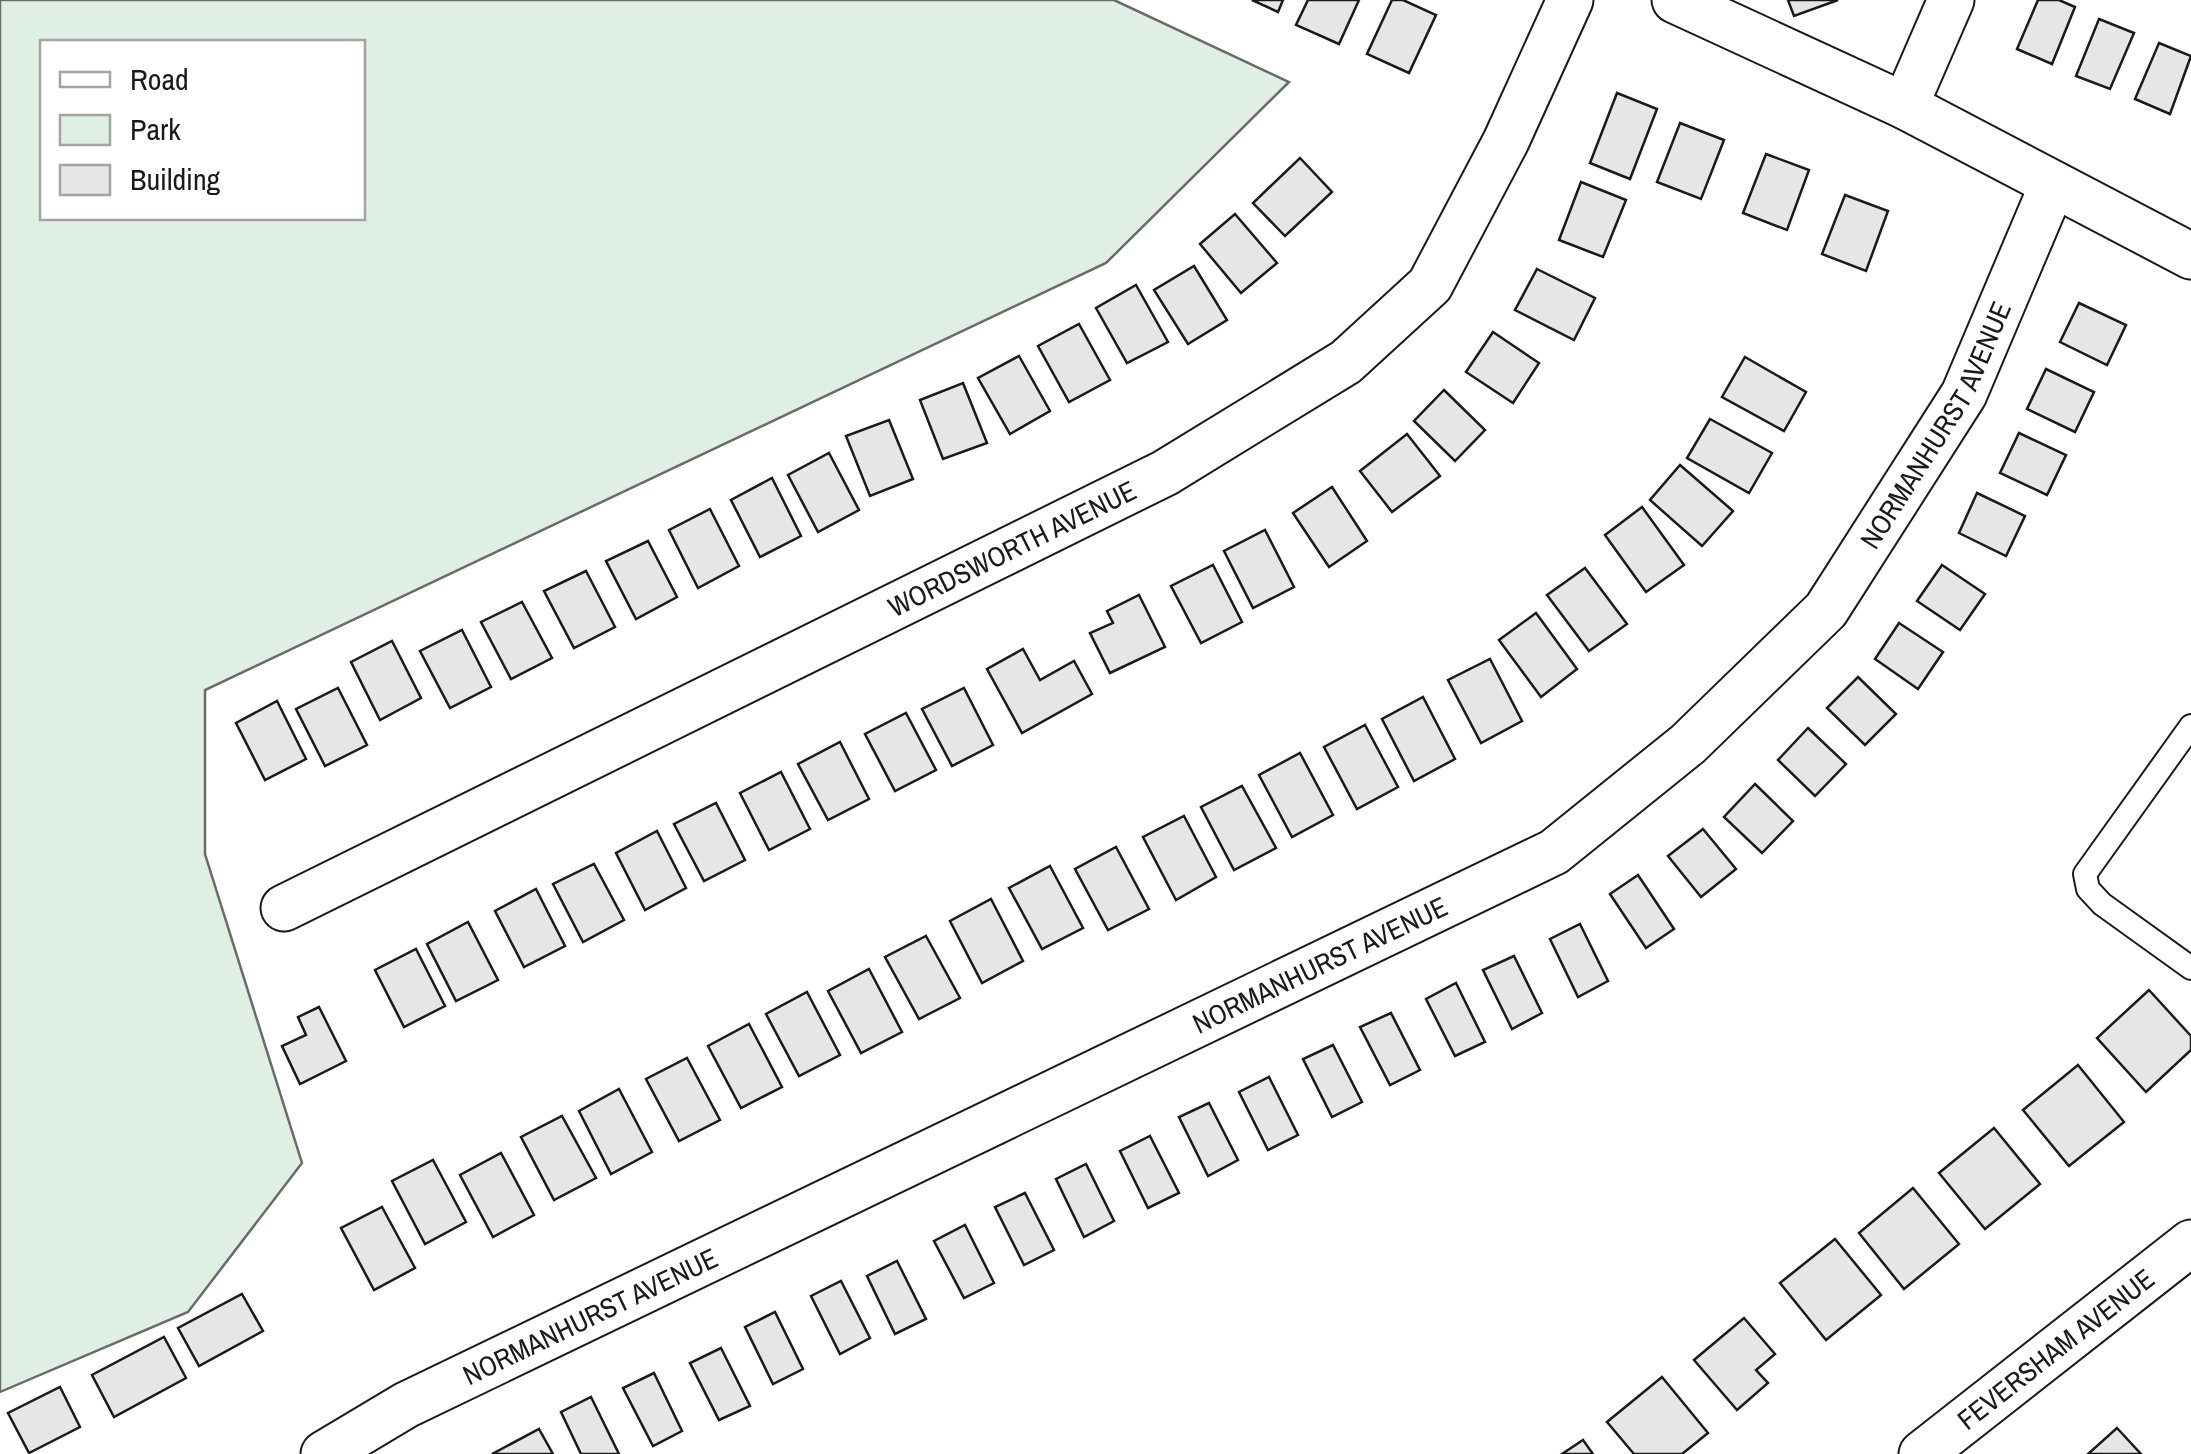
<svg xmlns="http://www.w3.org/2000/svg" width="2191" height="1454" viewBox="0 0 2191 1454" font-family="'Archivo Narrow',sans-serif">
	<rect width="100%" height="100%" fill="#fff"/>
	<path fill="#e0efe3" stroke="#6a6a6a" stroke-width="2.5" fill-rule="evenodd" d="M0,0H1114L1289,82L1106,263L205,690V854L302,1163L188,1312L0,1392ZM42,42H362V218H42Z"/>
	<g fill="#e6e6e6" stroke="#1a1a1a" stroke-width="2.5">
		<path d="M1252,0H1283L1278,12Z"/>
		<path d="M1308,0H1359L1339,44L1296,25Z"/>
		<path d="M1392,0H1403L1436,15L1409,73L1367,54Z"/>
		<path d="M1788,0H1838L1794,16Z"/>
		<path d="M2038,0H2059L2075,7L2052,64L2017,49Z"/>
		<path d="M2099,19L2134,33L2110,89L2076,76Z"/>
		<path d="M2159,43L2191,56L2170,114L2135,99Z"/>
		<path d="M1617,93L1657,109L1630,179L1590,163Z"/>
		<path d="M1680,123L1724,140L1701,199L1657,182Z"/>
		<path d="M1766,154L1809,170L1787,230L1743,213Z"/>
		<path d="M1300,158L1332,192L1285,236L1253,203Z"/>
		<path d="M1581,182L1626,200L1603,257L1559,240Z"/>
		<path d="M1845,195L1888,211L1866,271L1822,254Z"/>
		<path d="M1235,214L1277,263L1241,293L1200,244Z"/>
		<path d="M1194,266L1227,320L1188,344L1154,290Z"/>
		<path d="M1537,269L1595,298L1574,340L1515,310Z"/>
		<path d="M1136,285L1168,342L1127,363L1096,308Z"/>
		<path d="M2079,303L2126,325L2107,365L2060,342Z"/>
		<path d="M1079,324L1110,380L1069,402L1038,346Z"/>
		<path d="M1493,332L1539,363L1513,403L1466,372Z"/>
		<path d="M1019,356L1050,411L1010,434L978,378Z"/>
		<path d="M1745,357L1806,392L1784,431L1722,397Z"/>
		<path d="M2046,369L2094,392L2075,432L2027,409Z"/>
		<path d="M963,383L987,443L943,459L920,400Z"/>
		<path d="M1444,390L1485,430L1455,461L1414,421Z"/>
		<path d="M1710,419L1772,453L1749,493L1687,458Z"/>
		<path d="M889,420L913,479L870,496L846,436Z"/>
		<path d="M2019,433L2066,455L2047,495L2000,473Z"/>
		<path d="M1407,434L1440,476L1392,512L1360,471Z"/>
		<path d="M829,453L859,510L818,532L788,475Z"/>
		<path d="M1680,465L1733,511L1702,546L1650,500Z"/>
		<path d="M772,478L801,536L760,557L731,500Z"/>
		<path d="M1332,487L1367,541L1329,567L1293,513Z"/>
		<path d="M1977,493L2025,516L2006,556L1959,533Z"/>
		<path d="M1642,507L1684,565L1646,592L1605,535Z"/>
		<path d="M710,509L739,566L698,588L669,530Z"/>
		<path d="M1265,530L1294,587L1253,608L1224,551Z"/>
		<path d="M648,541L677,597L636,619L606,561Z"/>
		<path d="M1213,565L1242,622L1201,643L1171,586Z"/>
		<path d="M1942,565L1985,594L1960,630L1917,601Z"/>
		<path d="M1585,568L1627,624L1589,651L1547,595Z"/>
		<path d="M586,571L615,627L574,648L544,591Z"/>
		<path d="M1139,595L1165,647L1110,673L1090,633L1113,623L1107,611Z"/>
		<path d="M522,602L552,658L511,679L481,622Z"/>
		<path d="M1536,613L1577,669L1541,697L1499,640Z"/>
		<path d="M1899,623L1943,652L1918,689L1875,659Z"/>
		<path d="M462,630L491,687L450,708L420,651Z"/>
		<path d="M392,641L421,698L380,720L351,662Z"/>
		<path d="M1023,649L1040,680L1074,661L1092,694L1022,733L987,669Z"/>
		<path d="M1490,659L1522,721L1481,743L1448,680Z"/>
		<path d="M1858,677L1896,714L1865,745L1827,708Z"/>
		<path d="M338,688L367,745L325,766L296,709Z"/>
		<path d="M964,688L993,745L952,766L922,709Z"/>
		<path d="M1423,697L1455,759L1414,781L1382,719Z"/>
		<path d="M277,701L306,759L265,780L236,723Z"/>
		<path d="M906,713L936,770L895,791L865,734Z"/>
		<path d="M1365,725L1398,787L1357,809L1324,747Z"/>
		<path d="M1808,728L1846,764L1815,796L1778,760Z"/>
		<path d="M840,742L869,799L828,820L798,764Z"/>
		<path d="M1300,753L1333,815L1292,837L1259,775Z"/>
		<path d="M781,772L810,829L769,850L740,793Z"/>
		<path d="M1755,784L1793,821L1762,853L1724,817Z"/>
		<path d="M1242,786L1276,848L1234,870L1201,807Z"/>
		<path d="M716,803L745,860L704,881L674,824Z"/>
		<path d="M1184,816L1216,877L1176,900L1143,837Z"/>
		<path d="M1703,829L1736,869L1701,897L1668,856Z"/>
		<path d="M657,831L686,888L645,910L616,853Z"/>
		<path d="M1116,847L1149,909L1108,930L1075,869Z"/>
		<path d="M594,864L624,920L583,942L553,884Z"/>
		<path d="M1050,866L1083,928L1042,949L1009,888Z"/>
		<path d="M1638,875L1674,929L1646,948L1610,894Z"/>
		<path d="M536,889L565,946L524,967L495,911Z"/>
		<path d="M991,899L1023,961L982,983L950,921Z"/>
		<path d="M468,922L498,980L456,1001L427,944Z"/>
		<path d="M1580,924L1608,981L1578,997L1550,939Z"/>
		<path d="M926,936L960,998L919,1019L885,957Z"/>
		<path d="M416,949L445,1006L404,1027L375,970Z"/>
		<path d="M1514,956L1542,1013L1512,1029L1483,970Z"/>
		<path d="M869,969L902,1032L861,1053L828,991Z"/>
		<path d="M1456,983L1485,1042L1455,1056L1426,999Z"/>
		<path d="M2149,990L2191,1036V1050L2146,1092L2097,1038Z"/>
		<path d="M807,992L840,1055L799,1076L766,1014Z"/>
		<path d="M319,1007L346,1061L300,1084L282,1046L306,1035L298,1017Z"/>
		<path d="M1391,1013L1420,1070L1390,1085L1360,1027Z"/>
		<path d="M749,1024L782,1087L741,1108L708,1046Z"/>
		<path d="M1333,1045L1362,1102L1332,1117L1303,1059Z"/>
		<path d="M687,1058L720,1120L679,1141L646,1079Z"/>
		<path d="M2078,1065L2124,1122L2069,1166L2023,1110Z"/>
		<path d="M1269,1077L1298,1135L1268,1150L1239,1092Z"/>
		<path d="M619,1089L652,1152L611,1174L579,1111Z"/>
		<path d="M1209,1103L1238,1160L1208,1176L1179,1117Z"/>
		<path d="M562,1116L596,1178L554,1200L521,1137Z"/>
		<path d="M1994,1128L2040,1184L1985,1229L1939,1173Z"/>
		<path d="M1150,1136L1179,1193L1148,1208L1120,1151Z"/>
		<path d="M501,1153L534,1215L493,1237L460,1175Z"/>
		<path d="M433,1160L466,1222L425,1244L392,1181Z"/>
		<path d="M1086,1164L1114,1221L1084,1237L1056,1179Z"/>
		<path d="M1913,1188L1959,1244L1904,1289L1859,1233Z"/>
		<path d="M1025,1193L1054,1250L1024,1265L995,1207Z"/>
		<path d="M382,1207L415,1268L374,1290L341,1228Z"/>
		<path d="M965,1225L994,1283L964,1298L934,1241Z"/>
		<path d="M1835,1239L1881,1295L1826,1340L1780,1283Z"/>
		<path d="M897,1261L926,1319L895,1334L867,1276Z"/>
		<path d="M841,1281L870,1338L840,1354L811,1296Z"/>
		<path d="M242,1294L263,1331L199,1366L178,1328Z"/>
		<path d="M775,1312L803,1369L773,1384L745,1327Z"/>
		<path d="M1744,1318L1775,1354L1756,1370L1768,1383L1737,1410L1694,1360Z"/>
		<path d="M164,1337L186,1378L114,1417L92,1375Z"/>
		<path d="M721,1348L750,1406L719,1420L690,1363Z"/>
		<path d="M654,1373L682,1431L653,1446L623,1388Z"/>
		<path d="M1662,1377L1708,1433L1682,1454H1634L1607,1422Z"/>
		<path d="M60,1387L80,1427L29,1453L8,1413Z"/>
		<path d="M591,1397L619,1454H581L561,1412Z"/>
		<path d="M2117,1428L2141,1454H2088Z"/>
		<path d="M539,1429L553,1454H492Z"/>
		<path d="M1583,1440L1593,1454H1562Z"/>
	</g>
	<g fill="none" stroke-linecap="round" stroke-linejoin="round">
		<g stroke="#1a1a1a" stroke-width="26">
			<path id="service" d="M2191,726L2085,874L2088,889L2102,904L2191,968"/>
		</g>
		<g stroke="#1a1a1a" stroke-width="49">
			<g id="minor">
				<path d="M1675,0L1905,106L2191,256"/>
				<path d="M1905,106L1951,0"/>
				<path id="s1" d="M284,908L1165,473L1346,362L1430,285L1506,141L1570,0"/>
				<path id="s2" d="M324,1454L406,1405L1554,852L1688,744L1826,610L1964,394L2053,184"/>
				<path id="s3" d="M1922,1454L2191,1243"/>
			</g>
		</g>
		<use href="#service" stroke="#fff" stroke-width="22"/>
		<use href="#minor" stroke="#fff" stroke-width="45"/>
	</g>
	<g text-anchor="middle" stroke-width="8" stroke-linejoin="round" paint-order="stroke">
		<g font-size="28" fill="#1a1a1a" stroke="#fff">
			<text dy="10" stroke="none"><textPath href="#s2" startOffset="1950">NORMANHURST AVENUE</textPath></text>
			<text dy="10" stroke="none"><textPath href="#s1" startOffset="812">WORDSWORTH AVENUE</textPath></text>
			<text dy="10" stroke="none"><textPath href="#s2" startOffset="1110">NORMANHURST AVENUE</textPath></text>
			<text dy="10" stroke="none"><textPath href="#s2" startOffset="300">NORMANHURST AVENUE</textPath></text>
			<text dy="10" stroke="none"><textPath href="#s3" startOffset="170">FEVERSHAM AVENUE</textPath></text>
		</g>
	</g>
	<rect x="40" y="40" width="325" height="180" fill="#ffffff" stroke="#a3a3a3" stroke-width="2.5"/>
	<rect x="60" y="72" width="50" height="15" fill="#ffffff" stroke="#a3a3a3" stroke-width="2.5"/>
	<text x="130" y="90" font-size="30" fill="#1a1a1a">Road</text>
	<rect x="60" y="115" width="50" height="30" fill="#e0efe3" stroke="#a3a3a3" stroke-width="2.5"/>
	<text x="130" y="140" font-size="30" fill="#1a1a1a">Park</text>
	<rect x="60" y="165" width="50" height="30" fill="#e6e6e6" stroke="#a3a3a3" stroke-width="2.5"/>
	<text x="130" y="190" font-size="30" fill="#1a1a1a">Building</text>
</svg>
